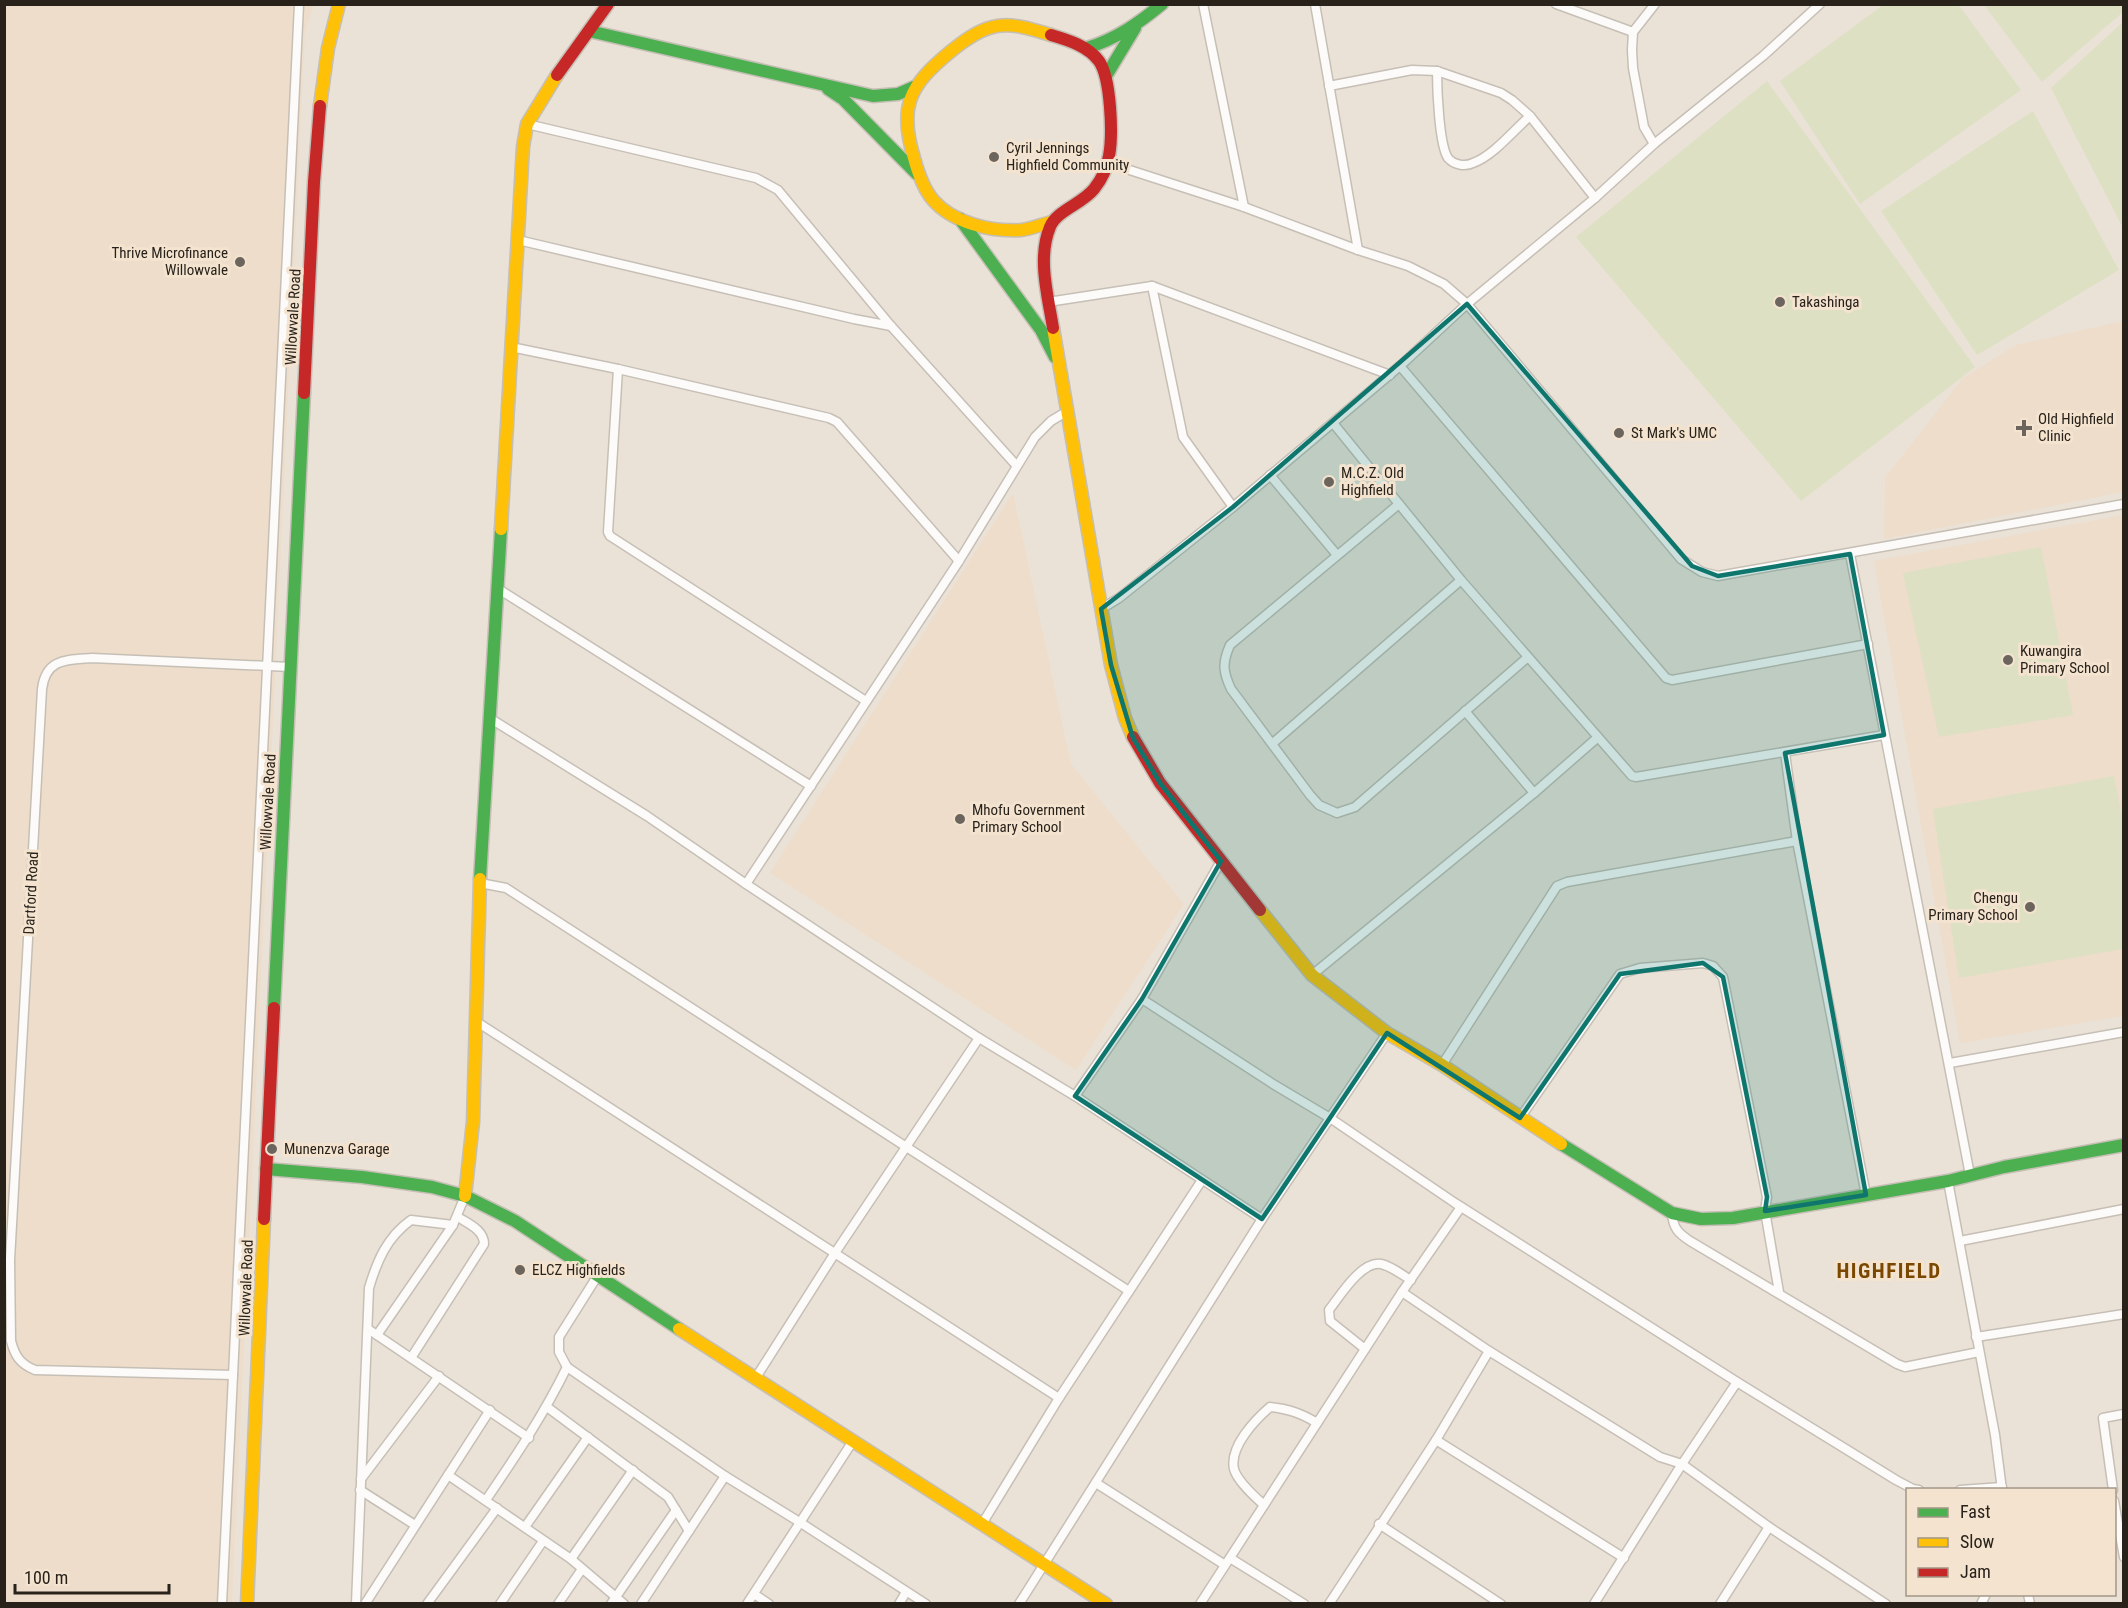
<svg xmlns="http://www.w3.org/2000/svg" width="2128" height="1608" viewBox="0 0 2128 1608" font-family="'Roboto Condensed',sans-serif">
	<rect width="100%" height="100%" fill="#ebe2d7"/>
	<g fill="#edddca">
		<path d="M5,5H314L305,31L232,1603L5,1604Z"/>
		<path d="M2123,321V492L1884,539L1885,478L1963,378L2016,345Z"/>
		<path d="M1013,493L1071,764L1184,904L1076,1070L770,873Z"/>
		<path d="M2123,515V1016L1960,1043L1874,561Z"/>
	</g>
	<g fill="#dde0c3">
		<path d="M1958,4L2021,90L1860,204L1780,81L1883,5Z"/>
		<path d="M1984,5H2123V12L2042,82Z"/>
		<path d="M2123,22V228L2051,88Z"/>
		<path d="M1767,81L1975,367L1801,501L1576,237Z"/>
		<path d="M2033,111L2119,270L1977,355L1881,211Z"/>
		<path d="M2041,547L2073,715L1939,737L1903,573Z"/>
		<path d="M2114,776L2123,822V949L1959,978L1933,809Z"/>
	</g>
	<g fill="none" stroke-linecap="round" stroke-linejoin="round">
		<g stroke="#c6bfb6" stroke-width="11">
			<g id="street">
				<path d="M1203,4L1244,207"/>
				<path d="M1315,4L1358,250"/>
				<path d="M1556,4L1633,32"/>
				<path d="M1437,71C1437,88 1439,145 1448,158C1454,165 1465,167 1473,163C1493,156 1514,130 1530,116"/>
				<path d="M1329,86L1412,70L1437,71L1501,93L1512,100L1530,116L1595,198"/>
				<path d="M527,124L756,178L778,190L891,326L1016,465"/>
				<path d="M1654,144L1644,127L1633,68L1632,50L1633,32L1655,4"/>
				<path d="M1108,163L1244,207L1358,250L1408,266L1444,284L1467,304L1681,559L1702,572L1718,576L2124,504"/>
				<path d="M518,240L854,319L891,326"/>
				<path d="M1152,286L1183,437L1233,507"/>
				<path d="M1048,302L1152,286L1390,375"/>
				<path d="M511,347L618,369L829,418L837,422L959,561"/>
				<path d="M1400,366L1666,678L1672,680L1868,644"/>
				<path d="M618,369L608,532L610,536L866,701"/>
				<path d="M1333,423L1461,580L1632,776L1636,777L1884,735"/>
				<path d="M1270,475L1337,555"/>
				<path d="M1399,504L1230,645C1222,663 1223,672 1231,689L1310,795L1319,805L1337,813L1355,807L1528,657"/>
				<path d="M1850,554L1970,1175"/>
				<path d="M497,588L811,786"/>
				<path d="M1101,609L1119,598L1233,507L1400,366L1467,304L1595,198L1654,144L1763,56L1820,4"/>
				<path d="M1465,711L1534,793"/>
				<path d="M491,719L647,816L746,884L979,1038L1075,1096L1262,1219"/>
				<path d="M1273,743L1461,580"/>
				<path d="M1785,753L1797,841L1866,1195"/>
				<path d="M480,883L506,888L1129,1291"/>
				<path d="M746,884L959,561L1035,437L1051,421L1066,412"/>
				<path d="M1312,975L1534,793L1597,738"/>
				<path d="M1142,999L1273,1084L1330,1118L1455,1203L1737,1382L1896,1480L1913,1489L1919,1490"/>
				<path d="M477,1022L1059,1398"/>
				<path d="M1950,1063L2124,1032"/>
				<path d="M1442,1065L1557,886L1567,882L1797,841"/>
				<path d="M1075,1096L1142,999L1221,861"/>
				<path d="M1520,1118L1620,974L1640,968L1703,963L1713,966L1723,977L1767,1197L1765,1211L1779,1292"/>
				<path d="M1948,1181L1995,1435L2002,1490"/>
				<path d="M1672,1213C1673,1228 1678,1233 1690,1241L1897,1364L1905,1367L1979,1352"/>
				<path d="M1960,1241L2124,1209"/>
				<path d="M598,1275L559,1337V1352L567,1367L725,1476L801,1523L926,1604"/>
				<path d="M1402,1292L1489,1351L1660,1457L1682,1464L1769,1527L1886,1604"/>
				<path d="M368,1329L529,1438"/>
				<path d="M377,1335L453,1225L465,1196"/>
				<path d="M1976,1337L2124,1314"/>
				<path d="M1365,1349L1330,1321L1329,1310C1340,1296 1361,1261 1381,1264C1391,1266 1402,1275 1411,1280"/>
				<path d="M411,1358L484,1244C484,1230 469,1224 458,1217"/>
				<path d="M233,1375L35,1370C20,1364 15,1356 11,1341L10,1260L42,689C46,658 67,660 92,658L290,667"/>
				<path d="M755,1379L835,1253L979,1038"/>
				<path d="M547,1407L668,1497L689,1531"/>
				<path d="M1436,1440L1624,1558"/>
				<path d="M448,1475L571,1559L624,1604"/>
				<path d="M361,1479L439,1376"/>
				<path d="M1096,1483L1225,1565"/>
				<path d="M360,1490L415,1525"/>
				<path d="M1960,1490L2002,1487"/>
				<path d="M2113,1490L2103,1418L2124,1414"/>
				<path d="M486,1500C516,1456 544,1414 567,1367"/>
				<path d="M2114,1501L2124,1557"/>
				<path d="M1264,1505C1255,1497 1237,1481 1234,1469C1229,1447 1255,1420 1270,1407C1288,1409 1301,1413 1317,1423"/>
				<path d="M982,1524L1059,1398L1202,1180"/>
				<path d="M1379,1524L1501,1604"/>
				<path d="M525,1527L588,1437"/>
				<path d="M1230,1558L1304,1604"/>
				<path d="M571,1559L633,1470"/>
				<path d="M754,1594L769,1604"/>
				<path d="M2028,1594L2030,1604"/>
				<path d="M222,1604L299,4"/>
				<path d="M356,1604L369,1288C377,1261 387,1237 411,1220L453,1225"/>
				<path d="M365,1604L490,1410"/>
				<path d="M427,1604L497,1508"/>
				<path d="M500,1604L543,1541"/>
				<path d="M558,1604L582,1569"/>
				<path d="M611,1604L676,1510"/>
				<path d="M641,1604L725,1476"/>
				<path d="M747,1604L853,1441"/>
				<path d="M899,1604L906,1592"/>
				<path d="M1019,1604L1262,1219L1387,1033"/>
				<path d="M1200,1604L1402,1292L1461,1207"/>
				<path d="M1329,1604L1436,1440L1489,1351"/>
				<path d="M1594,1604L1682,1464L1737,1382"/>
				<path d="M1720,1604L1769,1527"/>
				<path d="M1981,1604L1986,1594"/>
			</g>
		</g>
		<g stroke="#c6bfb6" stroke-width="15">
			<g id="fast">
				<path d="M589,31L873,96L898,94L914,87"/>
				<path d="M1087,48C1116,39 1139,23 1162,4"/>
				<path d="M1106,76L1135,28"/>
				<path d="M828,89L843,99L917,174"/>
				<path d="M960,219L1041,330L1055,357"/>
				<path d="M480,879L501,529"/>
				<path d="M274,1008L304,393"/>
				<path d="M1561,1144L1672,1213L1701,1219L1733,1218L1948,1181L2004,1167L2124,1145"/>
				<path d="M266,1169L362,1177L432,1187L465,1196L515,1221L679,1329"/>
			</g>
		</g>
		<g stroke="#c6bfb6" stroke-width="15">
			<g id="slow">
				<path d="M1051,35C1005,20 989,20 950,52C910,85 898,106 914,158C918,173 923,188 933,200C953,223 991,232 1021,230C1032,229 1042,224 1052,222"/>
				<path d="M320,106L328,48L339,4"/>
				<path d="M1053,328L1111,665L1125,718L1133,737"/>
				<path d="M501,529L523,147L527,124L557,75"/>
				<path d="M1260,910L1312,975L1387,1033L1442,1065L1561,1144"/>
				<path d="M465,1196L473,1122L480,879"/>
				<path d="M679,1329L1106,1604"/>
				<path d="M247,1604L264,1219"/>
			</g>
		</g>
		<g stroke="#c6bfb6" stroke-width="15">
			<g id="jam">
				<path d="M1051,35C1068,40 1088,46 1099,61C1111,78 1113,135 1109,156C1107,168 1102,179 1094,189C1082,204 1056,211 1050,227C1037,258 1048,296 1053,328"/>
				<path d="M557,75L608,4"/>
				<path d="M304,393L314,182L320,106"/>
				<path d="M1133,737L1160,783L1260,910"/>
				<path d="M264,1219L274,1008"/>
			</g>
		</g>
		<use href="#street" stroke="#fcfbf9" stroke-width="8"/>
		<use href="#fast" stroke="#4caf50" stroke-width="12"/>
		<use href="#slow" stroke="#ffc107" stroke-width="12"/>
		<use href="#jam" stroke="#c62828" stroke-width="12"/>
	</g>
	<path fill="#0f766e" fill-opacity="0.2" stroke="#0f766e" stroke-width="4.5" stroke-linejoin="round" d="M1467,304L1692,566L1718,576L1850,554L1884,735L1785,753L1866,1195L1765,1211L1767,1197L1723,977L1703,963L1620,974L1520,1118L1387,1033L1262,1219L1075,1096L1142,999L1221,861L1160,783L1133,738L1111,665L1101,609L1233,507Z"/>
	<g fill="#6c655d" stroke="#f3e3cf" stroke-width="2">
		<circle cx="994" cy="157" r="6"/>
		<circle cx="240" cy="262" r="6"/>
		<circle cx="1780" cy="302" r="6"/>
		<path d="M2021 419h6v6h6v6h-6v6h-6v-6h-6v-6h6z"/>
		<circle cx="1619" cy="433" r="6"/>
		<circle cx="1329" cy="482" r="6"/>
		<circle cx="2008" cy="660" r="6"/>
		<circle cx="960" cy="819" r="6"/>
		<circle cx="2030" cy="907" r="6"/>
		<circle cx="272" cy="1149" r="6"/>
		<circle cx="520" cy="1270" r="6"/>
	</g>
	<g text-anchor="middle" stroke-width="6" stroke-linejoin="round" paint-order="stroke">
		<g font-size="15" fill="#28221b" stroke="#f3e3cf" text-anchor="start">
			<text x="1006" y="153">Cyril Jennings<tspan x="1006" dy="17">Highfield Community</tspan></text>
			<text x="228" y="258" text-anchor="end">Thrive Microfinance<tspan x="228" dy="17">Willowvale</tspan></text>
			<text x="1792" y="307">Takashinga</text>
			<text x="2038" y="424">Old Highfield<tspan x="2038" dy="17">Clinic</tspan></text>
			<text x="1631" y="438">St Mark's UMC</text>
			<text x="1341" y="478">M.C.Z. Old<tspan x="1341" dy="17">Highfield</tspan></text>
			<text x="2020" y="656">Kuwangira<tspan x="2020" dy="17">Primary School</tspan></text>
			<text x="972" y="815">Mhofu Government<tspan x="972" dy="17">Primary School</tspan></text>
			<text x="2018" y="903" text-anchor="end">Chengu<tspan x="2018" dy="17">Primary School</tspan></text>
			<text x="284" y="1154">Munenzva Garage</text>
			<text x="532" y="1275">ELCZ Highfields</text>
		</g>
		<g font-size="15" fill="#28221b" stroke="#f3e3cf">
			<text transform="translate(293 317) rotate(-87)" y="5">Willowvale Road</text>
			<text transform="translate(268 802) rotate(-87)" y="5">Willowvale Road</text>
			<text transform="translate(31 893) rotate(-87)" y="5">Dartford Road</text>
			<text transform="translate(246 1288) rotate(-88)" y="5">Willowvale Road</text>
		</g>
		<g font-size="21" font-weight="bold" letter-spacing="1.5" fill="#7a4800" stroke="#f3e3cf">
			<text x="1889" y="1278">HIGHFIELD</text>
		</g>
	</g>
	<rect width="2128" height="1608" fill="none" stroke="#28221b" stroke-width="12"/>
	<rect x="1906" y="1488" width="210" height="108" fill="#f3e3cf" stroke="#a29687" stroke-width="1.5"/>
	<rect x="1918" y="1508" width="30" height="9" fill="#4caf50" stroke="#a29687" stroke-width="1.5"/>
	<text x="1960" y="1518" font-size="18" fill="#28221b">Fast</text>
	<rect x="1918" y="1538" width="30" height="9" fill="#ffc107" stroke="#a29687" stroke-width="1.5"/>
	<text x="1960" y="1548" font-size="18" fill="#28221b">Slow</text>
	<rect x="1918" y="1568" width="30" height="9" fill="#c62828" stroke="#a29687" stroke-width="1.5"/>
	<text x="1960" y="1578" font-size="18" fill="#28221b">Jam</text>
	<path d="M15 1584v9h154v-9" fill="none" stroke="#28221b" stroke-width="3"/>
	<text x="24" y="1584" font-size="18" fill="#28221b" stroke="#f3e3cf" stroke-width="4.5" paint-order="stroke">100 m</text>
</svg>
